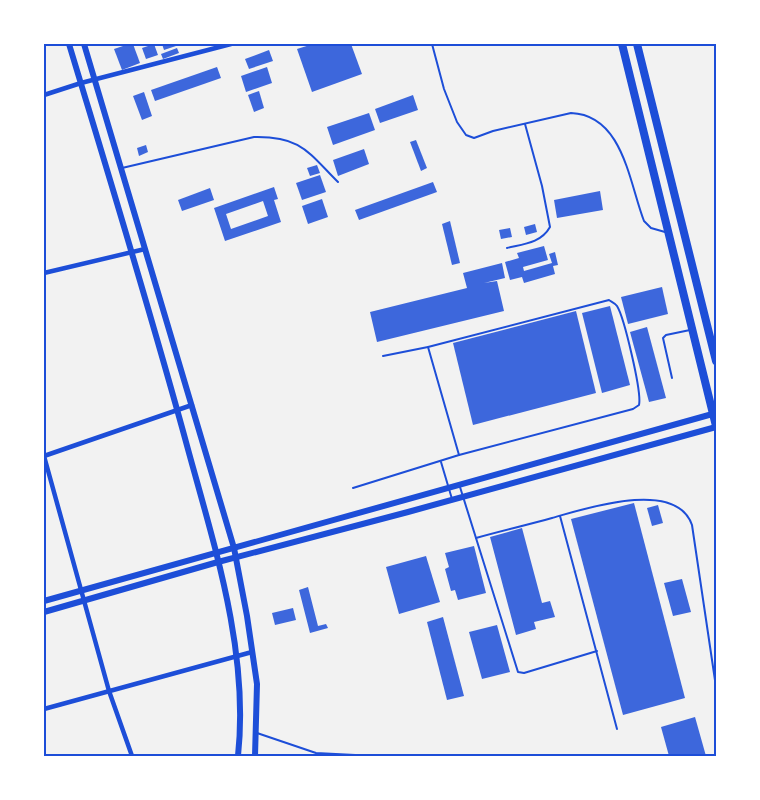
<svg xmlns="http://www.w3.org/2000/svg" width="760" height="800" viewBox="0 0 760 800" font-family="'PT Serif',serif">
	<rect width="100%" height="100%" fill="#f2f2f2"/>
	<g fill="#3d67dc" fill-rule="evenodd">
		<path d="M129,44H133L140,63L122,70L114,49Z"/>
		<path d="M154,44L158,55L146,59L142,48Z"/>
		<path d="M162,44H182L164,50Z"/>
		<path d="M313,44H351L362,74L312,92L297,49Z"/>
		<path d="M177,48L179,53L163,59L161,54Z"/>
		<path d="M269,50L273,61L249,69L245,59Z"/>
		<path d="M217,67L221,78L155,101L151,90Z"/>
		<path d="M267,67L272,83L246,92L241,76Z"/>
		<path d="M259,91L264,108L254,112L248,95Z"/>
		<path d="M144,92L152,116L142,120L133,96Z"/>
		<path d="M413,95L418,110L380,123L375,109Z"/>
		<path d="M369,113L375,130L333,145L327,127Z"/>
		<path d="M416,140L427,168L421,171L410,142Z"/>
		<path d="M146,145L148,152L139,156L137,148Z"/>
		<path d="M364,149L369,164L338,176L333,160Z"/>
		<path d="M317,165L320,173L310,176L307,168Z"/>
		<path d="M320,175L326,192L302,200L296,183Z"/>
		<path d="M433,182L437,192L359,220L355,210Z"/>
		<path d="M274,187L278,199L274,200L281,222L225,241L214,208ZM263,201L268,216L231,229L226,214Z"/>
		<path d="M210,188L214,200L182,211L178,200Z"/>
		<path d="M600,191L603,210L557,218L554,200Z"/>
		<path d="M322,199L328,217L308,224L302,206Z"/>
		<path d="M450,221L460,263L452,265L442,224Z"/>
		<path d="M535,224L537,232L526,235L524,227Z"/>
		<path d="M510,228L512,237L501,239L499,230Z"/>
		<path d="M544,246L548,260L523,267L524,271L552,263L549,254L555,252L558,265L553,266L555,274L524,283L522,277L510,280L505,262L519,258L517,253Z"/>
		<path d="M502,263L505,278L484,283L497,281L504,311L377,342L370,312L467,288L463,273Z"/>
		<path d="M662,287L668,314L628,324L621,297Z"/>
		<path d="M610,306L630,385L602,393L582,313Z"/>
		<path d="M576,311L596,393L473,425L453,343Z"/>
		<path d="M647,327L666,398L649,402L630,332Z"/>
		<path d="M634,503L685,698L623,715L571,519Z"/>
		<path d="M658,505L663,523L652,526L647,508Z"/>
		<path d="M522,528L542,603L550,601L555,617L534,622L536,629L516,635L490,537Z"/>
		<path d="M474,546L486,593L458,600L455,590L451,591L445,569L449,567L445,553Z"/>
		<path d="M426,556L440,602L399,614L386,567Z"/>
		<path d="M682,579L691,612L673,616L664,583Z"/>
		<path d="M308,587L318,626L326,624L328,628L310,633L299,590Z"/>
		<path d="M293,608L296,620L275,625L272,613Z"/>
		<path d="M443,617L464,696L447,700L427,622Z"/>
		<path d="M497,625L510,672L482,679L469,632Z"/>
		<path d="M695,717L706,756H669L661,727Z"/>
	</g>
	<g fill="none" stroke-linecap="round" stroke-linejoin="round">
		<g stroke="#1d4ed8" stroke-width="2">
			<path d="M432,44L444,89L457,122L466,135L474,138L493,131L571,113C623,115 629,182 644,221L651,228L665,232"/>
			<path d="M122,168L254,137C301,136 308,152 338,182"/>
			<path d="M507,248C524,244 541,243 550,227L542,186L525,124"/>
			<path d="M428,347L459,455"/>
			<path d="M672,378L663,338L666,335L690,330"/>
			<path d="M441,462L452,499"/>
			<path d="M460,487L518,672L524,673L597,651"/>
			<path d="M353,488L459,455L633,409L639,405C642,392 624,317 617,306C615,303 612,302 609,300L428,347L383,356"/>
			<path d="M560,516L617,729"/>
			<path d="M476,538C501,531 527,525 552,518C584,509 676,478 692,525L716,687"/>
			<path d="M257,733L316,753L375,756"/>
		</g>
		<g stroke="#1d4ed8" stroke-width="4.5">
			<path d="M44,95L81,83L231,44"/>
			<path d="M44,273L145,249"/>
			<path d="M44,456L109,691L132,756"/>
			<path d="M44,456L192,405"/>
			<path d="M44,709L252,652"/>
		</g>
		<g stroke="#1d4ed8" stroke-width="6">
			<path d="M69,44C110,180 152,316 189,453C216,551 249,654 238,756"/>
			<path d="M84,44L234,548L247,616L257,684L255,756"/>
			<path d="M44,601L716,413"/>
			<path d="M44,612L218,562L408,512L716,427"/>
		</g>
		<g stroke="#1d4ed8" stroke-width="8">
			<path d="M622,44L716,426"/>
			<path d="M637,44L716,361"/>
		</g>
	</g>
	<rect width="760" height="800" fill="none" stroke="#ffffff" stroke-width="90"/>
	<rect x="45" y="45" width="670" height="710" fill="none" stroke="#1d4ed8" stroke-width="2"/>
</svg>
